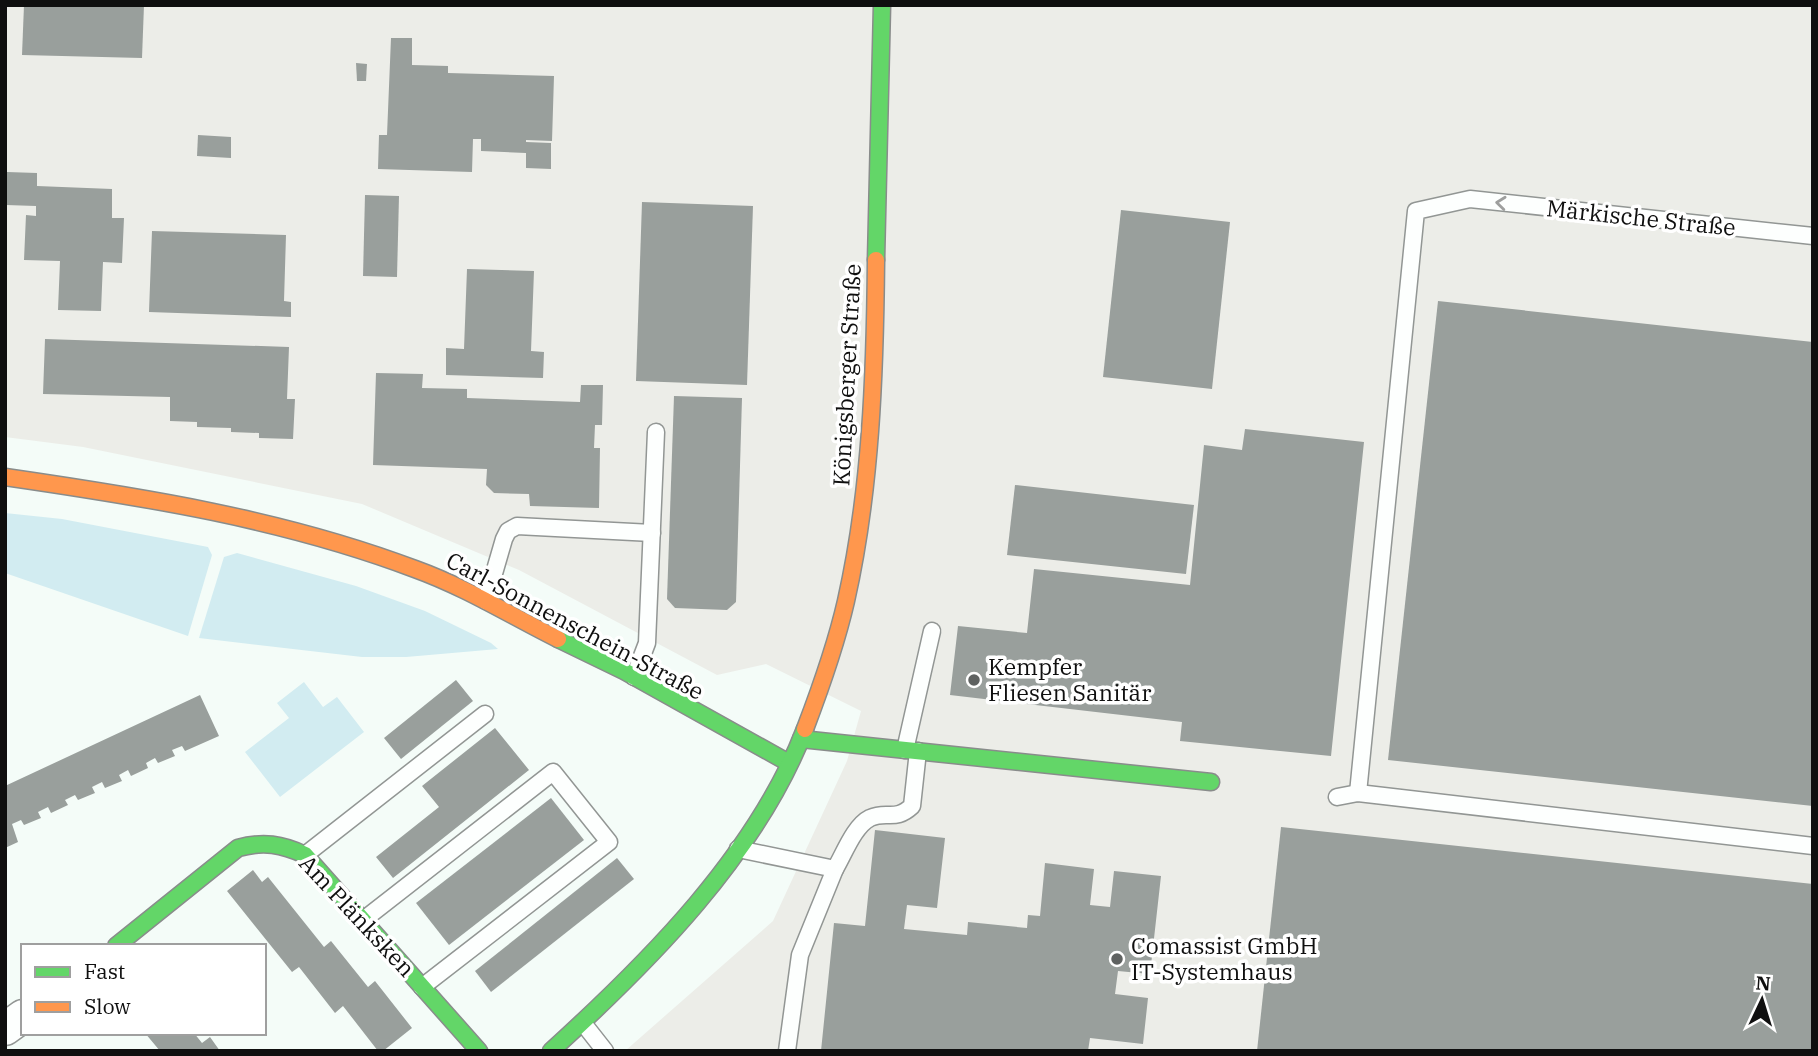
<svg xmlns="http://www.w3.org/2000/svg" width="1818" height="1056" viewBox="0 0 1818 1056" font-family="'IBM Plex Serif',serif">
	<rect width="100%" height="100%" fill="#f4fcf8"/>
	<path fill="#ecede8" d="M5,5H1813V1051H625L773,921L847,761L861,711L766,664L717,675L519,570L362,504L83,447L5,437Z"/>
	<g fill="#d2ecf1">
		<path d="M5,513L62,519L208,547L212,555L188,636L5,573Z"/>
		<path d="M237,553L356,586L425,611L491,643L498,649L406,657H362L199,638L224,557Z"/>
		<path d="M304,682L323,707L337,697L364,732L280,797L245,752L289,718L277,703Z"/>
	</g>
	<g fill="#999f9c">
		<path d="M24,5H144L142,58L22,55Z"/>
		<path d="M391,38H412V65L448,66V73L554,76L552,141L526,140V142L551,143V169L526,168V153L481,151V139H473L472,172L378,169L379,135H387Z"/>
		<path d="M356,63L367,64L366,81H357Z"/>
		<path d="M198,135L231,137V158L197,156Z"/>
		<path d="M7,172L37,173V186L112,189V218H124L122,263L103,262L101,311L58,310L60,261L24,260L26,215L36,216V206L6,205Z"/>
		<path d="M365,195L399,196L397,277L363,276Z"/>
		<path d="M642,202L753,206L747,385L636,381Z"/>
		<path d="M1121,210L1230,222L1212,389L1103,377Z"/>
		<path d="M152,231L286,235L284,301L291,302V317L149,312Z"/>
		<path d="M467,269L534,271L531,351L544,352L543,378L446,375V348L464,349Z"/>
		<path d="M1438,301L1813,342V806L1388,760Z"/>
		<path d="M45,339L289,347L287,399H295L293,439L259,438V433L231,432V428L197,427V422L170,421V397L43,394Z"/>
		<path d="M376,373L423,374L422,388L467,389V398L580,402L581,385H603L602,425H595L594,448H600L599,508L530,506L529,494L494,493L486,485L487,469L373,465Z"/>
		<path d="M674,396L742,398L736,602L727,610L675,608L667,599Z"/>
		<path d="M1245,429L1364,442L1331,756L1180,741L1182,722L950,695L958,626L1027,633L1034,569L1190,585L1204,445L1242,450Z"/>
		<path d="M1015,485L1194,505L1186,574L1007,555Z"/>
		<path d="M456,680L473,701L401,759L384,738Z"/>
		<path d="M200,695L219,736L185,751L182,746L172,750L175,756L158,763L155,758L146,763L148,768L131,776L128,770L119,775L122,781L105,788L102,782L92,787L95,793L78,800L75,795L65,800L68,805L51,813L48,807L38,812L41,818L24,825L21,820L12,824L18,842L5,848V820L7,819L5,786Z"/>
		<path d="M495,728L529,770L393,878L376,857L439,807L422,786Z"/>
		<path d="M551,798L584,840L449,945L416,903Z"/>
		<path d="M1281,827L1813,884V1051H1257Z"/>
		<path d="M875,830L945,838L937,908L907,905L904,929L967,935L968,922L1027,928L1028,915L1040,916L1045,863L1094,869L1090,905L1110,907L1114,871L1161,876L1150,974L1118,971L1115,994L1148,998L1143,1044L1090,1038L1088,1051H821L834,923L865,926Z"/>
		<path d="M617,858L634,879L491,992L475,971Z"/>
		<path d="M253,870L262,882L268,877L324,947L331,941L368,987L375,981L412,1028L383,1051H378L343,1006L335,1013L299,967L292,972L227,891Z"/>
		<path d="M145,1033H194L202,1043L210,1037L220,1051H160Z"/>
	</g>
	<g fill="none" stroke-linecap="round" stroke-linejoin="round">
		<g stroke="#929694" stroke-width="19">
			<g id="lane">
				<path d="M486,601L504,539L508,531L517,526L652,533"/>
				<path d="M634,677L647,643L656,432"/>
				<path d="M905,750L932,631"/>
				<path d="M1358,793L1416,211L1470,199L1813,236"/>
				<path d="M1337,797L1358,793L1813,846"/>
				<path d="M738,849L835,869C844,854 854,826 870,818C887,810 895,822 912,806L918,751"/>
				<path d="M305,855L485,714"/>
				<path d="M362,921L553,772L609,842L422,987"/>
				<path d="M583,1023L605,1051"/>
				<path d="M787,1051L800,955L835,869"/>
			</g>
		</g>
		<g stroke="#929694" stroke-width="35">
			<path id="street" d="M5,1029L23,1016"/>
		</g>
		<g stroke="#898c8b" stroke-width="19">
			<g id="fast">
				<path d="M876,260L882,5"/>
				<path d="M558,639L624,671L789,763"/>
				<path d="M801,739L1211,782"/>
				<path d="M116,946L238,848C263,841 282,844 305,855L479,1051"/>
				<path d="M551,1051C649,962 757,854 805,729"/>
			</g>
		</g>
		<g stroke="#898c8b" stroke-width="19">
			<g id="slow">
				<path d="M5,477C143,497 283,519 415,569C465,587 510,615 558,639"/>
				<path d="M805,729C821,687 836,645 846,601C871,490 875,374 876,260"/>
			</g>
		</g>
		<use href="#lane" stroke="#fdfffe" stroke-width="16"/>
		<use href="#street" stroke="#fdfffe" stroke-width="32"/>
		<use href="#fast" stroke="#63d668" stroke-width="16"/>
		<use href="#slow" stroke="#ff974d" stroke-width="16"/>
	</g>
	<defs><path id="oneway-chevron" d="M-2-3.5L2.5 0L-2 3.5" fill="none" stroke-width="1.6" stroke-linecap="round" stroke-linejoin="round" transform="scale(1.75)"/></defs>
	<use stroke="#9e9f9e" href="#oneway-chevron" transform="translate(1501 203) rotate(-174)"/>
	<g fill="#5f6261" stroke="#fff" stroke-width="2.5">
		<circle cx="974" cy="680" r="7"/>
		<circle cx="1117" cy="959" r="7"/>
	</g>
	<g text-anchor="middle" stroke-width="7" stroke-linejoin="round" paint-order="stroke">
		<g font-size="23" fill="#0f0f0f" stroke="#fff">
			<text transform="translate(1641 218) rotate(6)" y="8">Märkische Straße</text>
			<text transform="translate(847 375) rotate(-87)" y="8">Königsberger Straße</text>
			<text transform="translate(575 626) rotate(28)" y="8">Carl-Sonnenschein-Straße</text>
			<text transform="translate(357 916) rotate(47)" y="8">Am Plänksken</text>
		</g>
		<g font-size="23" fill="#0f0f0f" stroke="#fff" text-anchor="start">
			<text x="988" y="675">Kempfer<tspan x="988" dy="26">Fliesen Sanitär</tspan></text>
			<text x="1131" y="954">Comassist GmbH<tspan x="1131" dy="26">IT-Systemhaus</tspan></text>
		</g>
	</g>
	<rect width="1818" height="1056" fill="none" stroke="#0f0f0f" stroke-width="14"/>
	<rect x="21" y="944" width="245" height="91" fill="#ffffff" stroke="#9f9f9f" stroke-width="2"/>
	<rect x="35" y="967" width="35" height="10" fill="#63d668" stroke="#9f9f9f" stroke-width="2"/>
	<text x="84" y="979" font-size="21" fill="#0f0f0f">Fast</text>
	<rect x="35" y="1002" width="35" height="10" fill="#ff974d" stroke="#9f9f9f" stroke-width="2"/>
	<text x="84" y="1014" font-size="21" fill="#0f0f0f">Slow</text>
	<g transform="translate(1762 1000) rotate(4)" stroke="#ffffff" stroke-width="5" paint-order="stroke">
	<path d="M0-5L12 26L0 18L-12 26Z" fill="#0f0f0f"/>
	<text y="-10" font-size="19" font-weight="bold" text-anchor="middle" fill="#0f0f0f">N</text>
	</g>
</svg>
